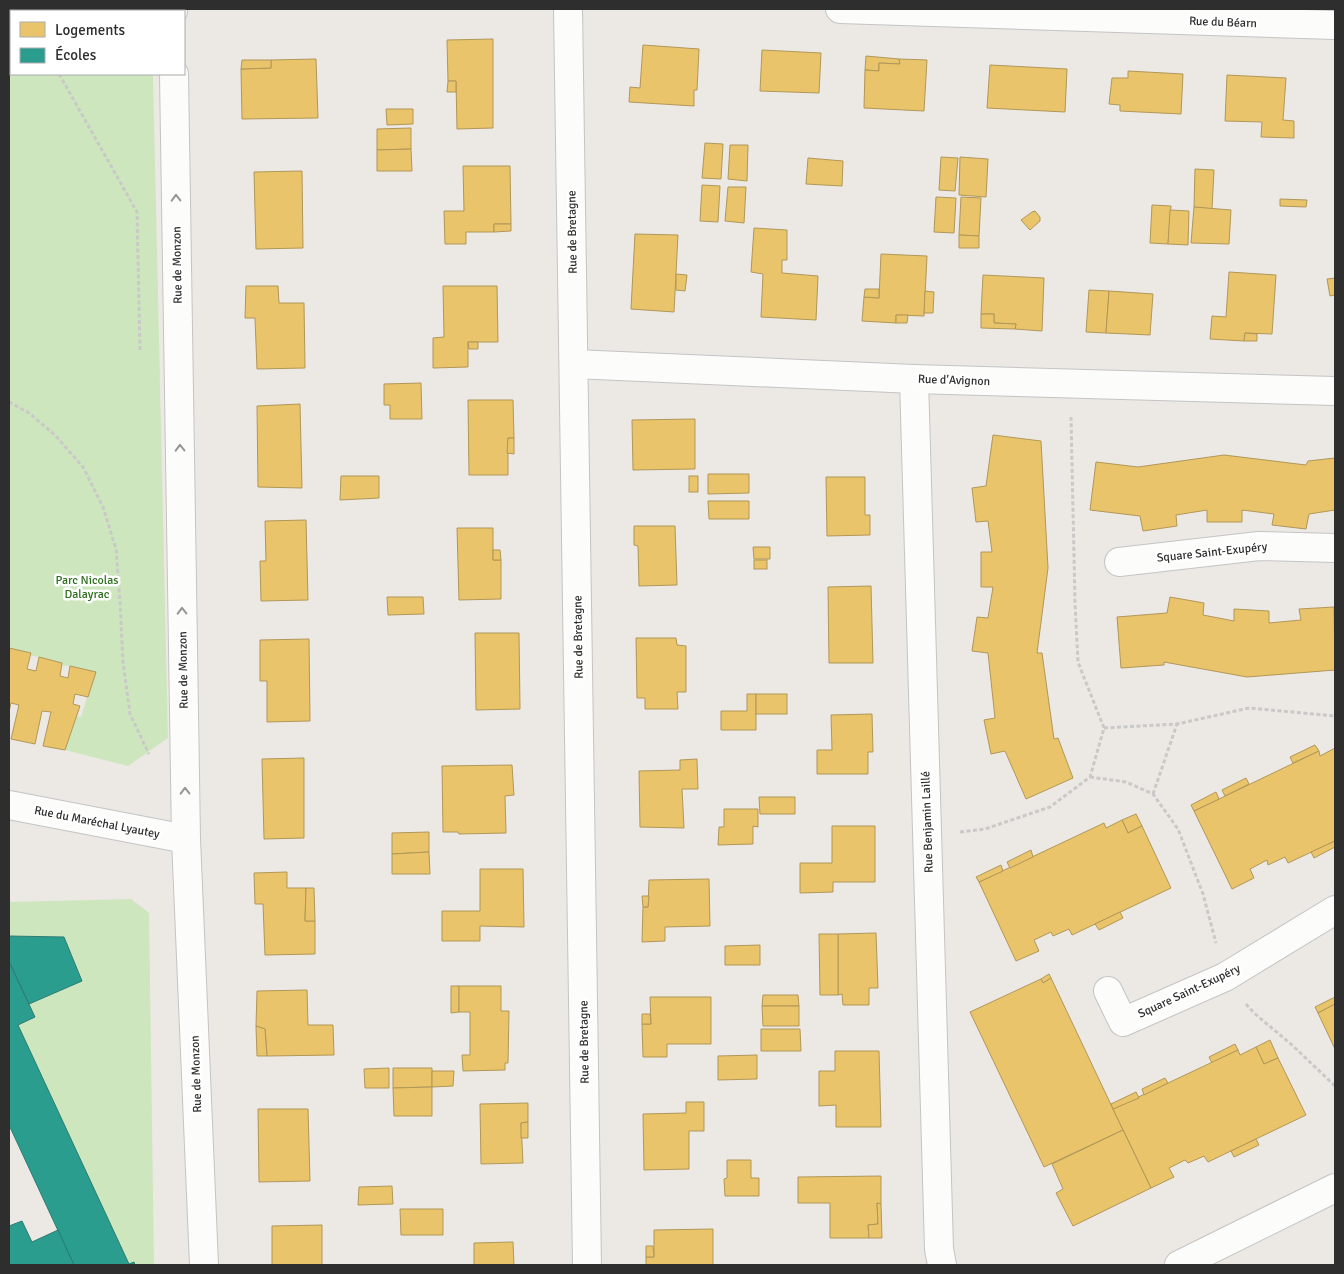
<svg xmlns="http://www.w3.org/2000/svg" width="1344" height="1274" viewBox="0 0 1344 1274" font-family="Signika,sans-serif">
	<rect width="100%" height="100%" fill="#ece8e4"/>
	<g fill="#cee6be">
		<path d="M9,9H136L138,11H11V74H153L168,738L128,766L65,750L76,716L81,717L95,672L62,665V663L30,655V653L9,648Z"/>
		<path d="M131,899L149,913L154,1265H135L134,1262L129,1264L18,1025L35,1017L29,1004L82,981L64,937L9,936V902Z"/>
	</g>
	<g fill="#e9c46a" stroke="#b19758">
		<path d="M493,39V128L457,129L456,81H448L447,40Z"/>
		<path d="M643,45L699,49L697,90H694V106L629,102L630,87L640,88Z"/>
		<path d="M762,50L821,53L819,93L760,91Z"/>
		<path d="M866,56L899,59L900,64L879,63V71L865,70Z"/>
		<path d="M316,59L318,118L242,119L241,69L271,68V60Z"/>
		<path d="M899,59L927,60L924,111L864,108L865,70L879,71V63L900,64Z"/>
		<path d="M242,60H271V68L241,69Z"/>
		<path d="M990,65L1067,69L1065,112L987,108Z"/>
		<path d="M1128,71L1183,74L1181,114L1120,111V105L1109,104L1112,78H1128Z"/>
		<path d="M1227,75L1286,78L1283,120L1294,121V138L1261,137L1262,122L1225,121Z"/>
		<path d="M448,81H456V92H447Z"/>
		<path d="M386,109H413V124L387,125Z"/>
		<path d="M411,128V149L377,150V129Z"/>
		<path d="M705,143L723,144L721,179L702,178Z"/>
		<path d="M730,145H748L747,181L728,179Z"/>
		<path d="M411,149L412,171H377V150Z"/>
		<path d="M941,157L958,158L955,191L939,190Z"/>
		<path d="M960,157L988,159L986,197L959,195Z"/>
		<path d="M808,158L843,161L842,186L806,184Z"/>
		<path d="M463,166H510L511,224H494V232H466V244H445L444,211H464Z"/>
		<path d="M1195,169L1214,170L1212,209L1194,207Z"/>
		<path d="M302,171L303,248L256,249L254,172Z"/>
		<path d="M702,185L720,186L718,222L700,221Z"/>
		<path d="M728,187H746L744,223L725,221Z"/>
		<path d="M936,197L956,198L954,233L934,232Z"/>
		<path d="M961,197L981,198L979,236L959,235Z"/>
		<path d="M1280,199L1307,200L1306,207L1280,206Z"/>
		<path d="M1152,205L1171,206L1168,244L1150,243Z"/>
		<path d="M1194,207L1231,210L1229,244L1191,243Z"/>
		<path d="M1170,210L1189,211L1188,245L1168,244Z"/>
		<path d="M1035,211L1040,217V221L1030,230L1021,220L1032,212Z"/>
		<path d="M494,224H511V231L494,232Z"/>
		<path d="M754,228L787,230V260H782V273L818,276L816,320L761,317L763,274L751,272Z"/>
		<path d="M635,234L678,235L674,312L631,309Z"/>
		<path d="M959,235L979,236V248H959Z"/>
		<path d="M881,254L927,256L924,316L896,315V323L862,321L864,297L879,298Z"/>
		<path d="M1229,272L1276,275L1272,334L1245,333L1244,341L1210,339L1212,316L1226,317Z"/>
		<path d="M676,274L687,275L685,291L676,290Z"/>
		<path d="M983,275L1044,278L1042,331L1015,329L1016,324L994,323V314H981Z"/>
		<path d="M1335,278V295L1330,296L1327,279Z"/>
		<path d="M246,286H278L279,303H304L305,368L257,369L255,318H245Z"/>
		<path d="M443,286H497L498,342H468V367L433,368V338L444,337Z"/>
		<path d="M865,289H879V298L864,297Z"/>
		<path d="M1089,290L1109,291L1106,333L1086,332Z"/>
		<path d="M925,291L934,292L933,313H924Z"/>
		<path d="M1109,291L1153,294L1150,335L1106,333Z"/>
		<path d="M981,314H994V323L1016,324L1015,329L981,328Z"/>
		<path d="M896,315H908L907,323H896Z"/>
		<path d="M1245,333L1257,334V341H1244Z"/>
		<path d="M468,342H478V349H469Z"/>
		<path d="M421,383L422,419H390V405H384V384Z"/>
		<path d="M468,400H513L514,438H508V475H469Z"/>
		<path d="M300,404L302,488L258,487L257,406Z"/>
		<path d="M695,419V469L633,470L632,420Z"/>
		<path d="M993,435L1041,441L1048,568L1037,653H1042L1054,739L1058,738L1073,778L1026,799L1005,751L991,754L984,720L995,718L988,653L972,651L977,617L988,618L993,587H981V552H992L988,521L976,522L972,488L986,486Z"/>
		<path d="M508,438H514V454L507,453Z"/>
		<path d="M1224,455L1306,465L1308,461L1335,458V510L1309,514L1306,529L1272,525L1274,514L1242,510V522H1207V510L1176,515L1177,526L1143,531L1140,516L1090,510L1096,462L1138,467Z"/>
		<path d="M708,474H749V493L708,494Z"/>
		<path d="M341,476H379V498L340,500Z"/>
		<rect x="689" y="476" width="9" height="16"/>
		<path d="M826,477H865V515H870V535L827,536Z"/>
		<path d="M708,501H749V519H709Z"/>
		<path d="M306,520L308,600L261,601L260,561H266L265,521Z"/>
		<path d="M634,526H675L677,585L639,586L638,546L634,545Z"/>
		<path d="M457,528H493V560H501V599L459,600Z"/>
		<path d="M753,547H770V559H754Z"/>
		<path d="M493,550H500L501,560H493Z"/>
		<rect x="754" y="560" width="13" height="9"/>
		<path d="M871,586L873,663H829L828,587Z"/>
		<path d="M387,597H423L424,614L388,615Z"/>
		<path d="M1170,597L1204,603L1203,615L1234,621V609L1269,611V623L1301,620L1299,609L1334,607L1335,670L1247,677L1164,662V665L1121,668L1117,617L1167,613Z"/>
		<path d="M475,633H519L520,709L476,710Z"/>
		<path d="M636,638H676L677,645L686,646V692H677L678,709H645V698H637Z"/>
		<path d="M309,639L310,721L267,722V681H260V640Z"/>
		<path d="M9,648L31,653L27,669L36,671L39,657L62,663L60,676L68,678L70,666L96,672L88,697L75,694L73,704L80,706L65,750L43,746L51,712L42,711L35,744L11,739L19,705L11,703L9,712Z"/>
		<path d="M747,694H756V730H721V711H747Z"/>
		<rect x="756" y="694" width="31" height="20"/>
		<path d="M872,714L873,752H868V774H817V750H832L831,715Z"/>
		<path d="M1315,745L1319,751L1293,763L1290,757Z"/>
		<path d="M1335,748V841L1288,863L1285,857L1268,865L1267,860L1250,869L1254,878L1232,889L1194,811L1319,751L1320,756Z"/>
		<path d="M304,758V838L264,839L262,759Z"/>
		<path d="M697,759L698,789H682L684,828L640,827L639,771L680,770V760Z"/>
		<path d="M512,765L514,795L505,796L506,833L459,834L458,832H443L442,766Z"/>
		<path d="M1246,778L1249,784L1225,796L1222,790Z"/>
		<path d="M1216,792L1219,799L1194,811L1191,805Z"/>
		<path d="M759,797H795V814H760Z"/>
		<path d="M724,809H758V827L753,826V844L718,845L719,827H724Z"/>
		<path d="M1136,814L1142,826L1128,833L1122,820Z"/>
		<path d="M1122,820L1128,833L1142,826L1171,888L1072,935L1069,929L1053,936L1051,932L1034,940L1039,951L1016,961L979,882L1104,823L1106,828Z"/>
		<path d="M832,826H875V882H833V892L800,893V863H832Z"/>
		<path d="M429,832V852L392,854V833Z"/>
		<path d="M1335,841V847L1314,858L1311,852Z"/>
		<path d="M1031,850L1033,857L1010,868L1007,862Z"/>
		<path d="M429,852L430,874H392V854Z"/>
		<path d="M1001,865L1003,871L979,882L976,877Z"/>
		<path d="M480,869H523L524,927L480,926V941H442V911H480Z"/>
		<path d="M287,872V888H306L305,921H315V954L265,955L263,904H255L254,873Z"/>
		<path d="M709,879L710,926L665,927V941L642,942L643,907H648L649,880Z"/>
		<path d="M306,888H314L315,921H305Z"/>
		<path d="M642,896H649L648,907H643Z"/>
		<path d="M1120,912L1123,918L1099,930L1095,924Z"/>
		<path d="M876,933L878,988H869V1005H843L842,994L838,995V934Z"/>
		<path d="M819,934H838V995H820Z"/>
		<path d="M760,945V965H725V946Z"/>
		<path d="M1049,974L1051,978L1043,983L1041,979Z"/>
		<path d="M1051,978L1123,1130L1044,1167L970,1012L1041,979L1043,983Z"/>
		<path d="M451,986H459V1012L451,1013Z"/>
		<path d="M459,986H501V1011H509L508,1063H505V1070L463,1071L462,1055H470V1012H459Z"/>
		<path d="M307,990L308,1025H333L334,1055L267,1056L265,1029L256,1026L257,991Z"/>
		<path d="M763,995H798L799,1006H762Z"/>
		<path d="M650,997H711V1044H667V1057H643L642,1024H651Z"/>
		<path d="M1335,997V1004L1318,1013L1315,1007Z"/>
		<path d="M1335,1004V1049L1318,1013Z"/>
		<path d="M762,1006H799V1026H763Z"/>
		<path d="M642,1014H650L651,1024H642Z"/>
		<path d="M256,1026L265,1029L267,1056H257Z"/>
		<path d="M761,1029H800L801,1051H761Z"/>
		<path d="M1270,1040L1278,1058L1264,1064L1256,1047Z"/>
		<path d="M1235,1044L1238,1050L1212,1063L1209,1057Z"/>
		<path d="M1256,1047L1264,1064L1278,1058L1306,1115L1208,1162L1204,1156L1188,1163L1185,1160L1169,1168L1174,1177L1151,1188L1113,1109L1238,1050L1240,1055Z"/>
		<path d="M835,1051H879L881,1127H836V1105L819,1106V1071H835Z"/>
		<path d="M757,1055V1079L718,1080V1056Z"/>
		<path d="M389,1068V1088H365L364,1069Z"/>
		<path d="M393,1068H432V1087L393,1088Z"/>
		<path d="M432,1071H454L453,1086L432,1087Z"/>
		<path d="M1165,1078L1168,1083L1144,1095L1142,1089Z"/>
		<path d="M432,1087V1116H394L393,1088Z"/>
		<path d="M1136,1092L1139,1098L1113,1109L1111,1104Z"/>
		<path d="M686,1102H704V1131H689V1169L644,1170L643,1114L686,1113Z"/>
		<path d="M528,1103V1122L521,1123L523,1163L481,1164L480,1104Z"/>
		<path d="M258,1109H308L310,1181L259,1182Z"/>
		<path d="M528,1122V1138H521V1123Z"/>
		<path d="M1123,1130L1151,1188L1073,1226L1056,1193L1063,1189L1052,1164Z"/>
		<path d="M1256,1139L1259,1145L1234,1157L1231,1151Z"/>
		<path d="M727,1160H751V1178H759V1196H725L724,1179L727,1178Z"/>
		<path d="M881,1176V1204L877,1203L878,1224L868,1225L869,1238H830V1203H798V1177Z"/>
		<path d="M392,1186L393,1204L358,1205L359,1187Z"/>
		<path d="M877,1203L881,1204L882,1238H869L868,1225L878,1224Z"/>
		<path d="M400,1209H443V1235H401Z"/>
		<path d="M322,1225V1265H272V1226Z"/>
		<path d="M713,1229V1265H646V1257H654V1230Z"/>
		<path d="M513,1242L514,1265H474V1243Z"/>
		<path d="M646,1246H653L654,1257H646Z"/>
	</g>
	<g fill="#2a9d8f" stroke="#2b7c72">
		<path d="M9,936L64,937L82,981L29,1004L9,961Z"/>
		<path d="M9,962L35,1017L18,1025L129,1264L134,1262L135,1265H74L9,1125Z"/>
		<path d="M22,1221L32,1242L58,1230L74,1265H9V1226Z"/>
	</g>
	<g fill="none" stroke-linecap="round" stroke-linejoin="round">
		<g stroke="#c5c4c5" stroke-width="30">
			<g id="minor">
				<path d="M173,9V11"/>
				<path d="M568,9L587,1265"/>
				<path d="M840,9L1335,25"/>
				<path d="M174,74L186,839L204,1265"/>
				<path d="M574,364L914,379L1335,391"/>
				<path d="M914,379L939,1249L942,1265"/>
				<path d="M1119,562L1259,546L1335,548"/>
				<path d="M9,805L186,839"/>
				<path d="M1108,991L1123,1022L1225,977L1335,910"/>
				<path d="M1179,1265L1335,1188"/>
			</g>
		</g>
		<g stroke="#c9c9c8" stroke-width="3" stroke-dasharray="4 2.5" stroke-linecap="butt">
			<path d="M111,11L115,9"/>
			<path d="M9,17H11"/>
			<path d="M9,70L11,68"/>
			<path d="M59,74L137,212L140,351"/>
			<path d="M9,402L29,413L55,435L83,467L103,507L116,549L120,602L123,662L130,714L149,754"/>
			<path d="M1104,728L1177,724L1249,708L1335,716"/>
			<path d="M1090,777L1126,782L1153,794L1178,829L1203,894L1216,943"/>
			<path d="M1153,794L1177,724"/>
			<path d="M960,832L985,829L1050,807L1090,777L1104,728L1078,662L1075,603L1071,417"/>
			<path d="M1246,1004L1254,1013L1292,1045L1335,1086"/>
		</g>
		<use href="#minor" stroke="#fcfcfb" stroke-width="28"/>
	</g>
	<defs><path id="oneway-chevron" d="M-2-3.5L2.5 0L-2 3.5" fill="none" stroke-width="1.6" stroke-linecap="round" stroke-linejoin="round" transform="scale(1.25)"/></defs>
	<g stroke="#959594">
		<use href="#oneway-chevron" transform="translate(176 198) rotate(-91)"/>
		<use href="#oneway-chevron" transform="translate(180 448) rotate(-91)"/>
		<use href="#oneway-chevron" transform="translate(182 611) rotate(-91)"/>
		<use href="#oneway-chevron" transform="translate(185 791) rotate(-91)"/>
	</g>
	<g text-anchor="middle" stroke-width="5" stroke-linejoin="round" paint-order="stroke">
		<g font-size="12" fill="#2e2e2e" stroke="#fff">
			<text transform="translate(1223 22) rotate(2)" y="4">Rue du Béarn</text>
			<text transform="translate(572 232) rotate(-91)" y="4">Rue de Bretagne</text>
			<text transform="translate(177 265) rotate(-91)" y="4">Rue de Monzon</text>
			<text transform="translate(954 380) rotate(2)" y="4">Rue d'Avignon</text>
			<text transform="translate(1212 552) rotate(-6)" y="4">Square Saint-Exupéry</text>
			<text transform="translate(578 637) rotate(-91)" y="4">Rue de Bretagne</text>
			<text transform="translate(183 670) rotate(-91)" y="4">Rue de Monzon</text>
			<text transform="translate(97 822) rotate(11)" y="4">Rue du Maréchal Lyautey</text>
			<text transform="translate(927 822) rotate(-92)" y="4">Rue Benjamin Laillé</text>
			<text transform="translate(1189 991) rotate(-25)" y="4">Square Saint-Exupéry</text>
			<text transform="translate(584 1042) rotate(-91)" y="4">Rue de Bretagne</text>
			<text transform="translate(196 1074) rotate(-92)" y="4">Rue de Monzon</text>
		</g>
		<g font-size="12" fill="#2c6e1b" stroke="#fff">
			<text x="87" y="584">Parc Nicolas<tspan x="87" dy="14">Dalayrac</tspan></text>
		</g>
	</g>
	<rect width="1344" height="1274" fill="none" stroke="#2e2e2e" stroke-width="20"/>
	<rect x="10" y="10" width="175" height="65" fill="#ffffff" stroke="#ababab"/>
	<rect x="20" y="22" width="25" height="15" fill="#e9c46a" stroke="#ababab"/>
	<text x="55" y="35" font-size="15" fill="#2e2e2e">Logements</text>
	<rect x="20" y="48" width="25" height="15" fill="#2a9d8f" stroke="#ababab"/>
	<text x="55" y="60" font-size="15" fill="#2e2e2e">Écoles</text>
</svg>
